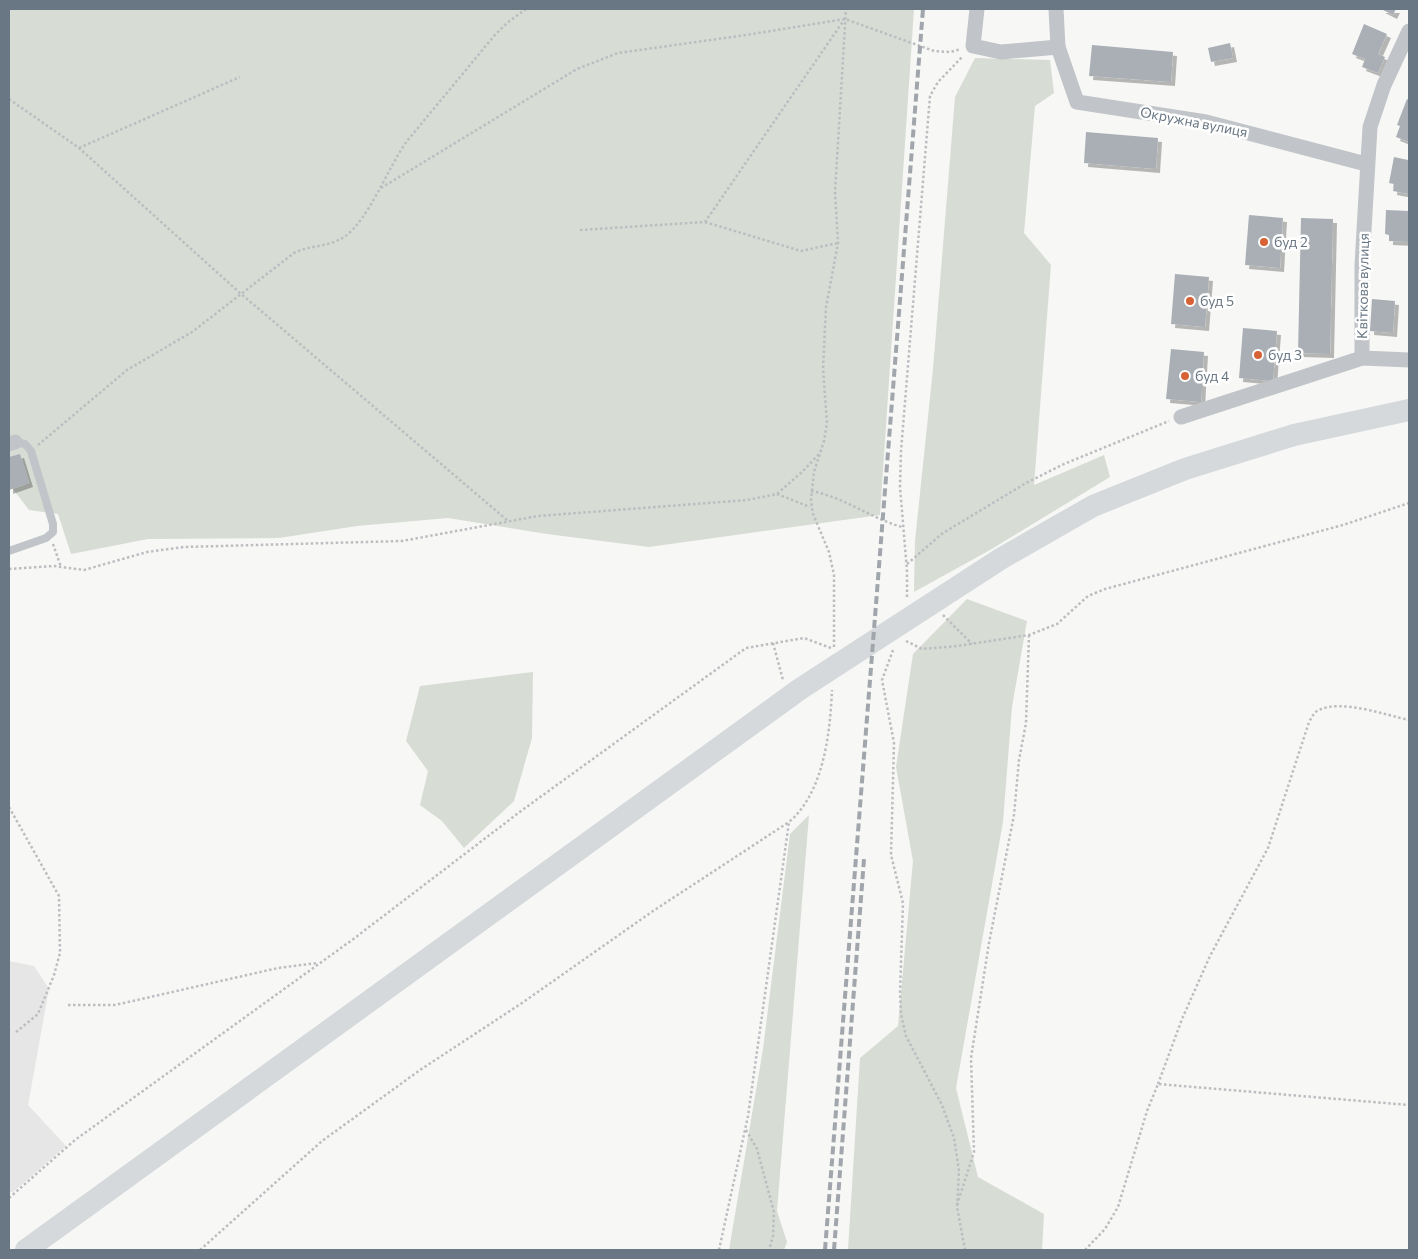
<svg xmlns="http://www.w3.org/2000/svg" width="1418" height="1259" viewBox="0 0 1418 1259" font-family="Commissioner,sans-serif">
	<defs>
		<filter id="shadow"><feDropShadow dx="4" dy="4" stdDeviation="0" flood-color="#0004"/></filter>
	</defs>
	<rect width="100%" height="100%" fill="#f7f7f5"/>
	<path fill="#e5e6e5" d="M9,961L34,966L49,989L28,1105L66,1146L13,1192H9Z"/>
	<g fill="#d7dcd4">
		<path d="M9,9H914L880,515L649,547L547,534L448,518L357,526L279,538L148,539L71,554L58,514L29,510L9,484Z"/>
		<path d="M975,58L1050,60L1054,93L1035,106L1024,233L1051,265L1034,485L1104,455L1110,477L990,550L914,592L915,541L933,369L955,97Z"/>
		<path d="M967,599L1027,621L1012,707L1003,822L956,1088L978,1177L1044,1214L1042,1250H848L860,1058L898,1026L913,861L896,767L913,654Z"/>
		<path d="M533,672L532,738L514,801L464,848L442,821L420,805L428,771L406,741L420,686Z"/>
		<path d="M809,815L777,1211L787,1242L784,1250H729L763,1049L790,834Z"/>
	</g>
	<g fill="#a9afb5" filter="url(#shadow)">
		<path d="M1381,9H1396L1393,15Z"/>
		<path d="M1364,24L1387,34L1378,54L1385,57L1378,73L1362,67L1365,59L1352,54Z"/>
		<path d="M1230,43L1233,58L1211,62L1208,48Z"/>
		<path d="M1092,45L1173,52L1171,82L1089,76Z"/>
		<path d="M1407,99L1409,100V142L1396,137L1400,126L1397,125Z"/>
		<path d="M1086,132L1158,138L1156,169L1084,163Z"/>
		<path d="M1394,157L1408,160L1409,194L1393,191L1394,184L1389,183Z"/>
		<path d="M1386,210L1409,211V242L1389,241V235L1385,234Z"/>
		<path d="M1249,215L1283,218L1280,268L1245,265Z"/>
		<path d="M1301,218L1333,219L1330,354L1298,353Z"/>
		<path d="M1175,274L1209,277L1205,327L1171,324Z"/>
		<path d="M1372,299L1395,301L1393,333L1370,331Z"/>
		<path d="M1243,328L1277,331L1273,381L1239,378Z"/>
		<path d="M1171,349L1204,352L1201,402L1166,399Z"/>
		<path d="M20,454L29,483L9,490V457Z"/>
	</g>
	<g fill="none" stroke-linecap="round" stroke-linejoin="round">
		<g stroke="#bbbdc0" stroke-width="2.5" stroke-dasharray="2.5 2.5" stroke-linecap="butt">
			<path d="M9,99L79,148L240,293L507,520"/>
			<path d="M79,148L240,77"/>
			<path d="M381,188L577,69L618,53L746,35L845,19L934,51L950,52L961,49"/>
			<path d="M705,222L801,251L838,243"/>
			<path d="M580,230L705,222L844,20"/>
			<path d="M38,445L127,370L192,332L294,253C310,245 329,247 344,237C369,220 388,167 407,141L494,36L507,23L526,9"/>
			<path d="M811,491C844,497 870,518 902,527"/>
			<path d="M777,494L810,507"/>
			<path d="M53,544L61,567"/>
			<path d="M907,564L943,533L1026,483L1064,464L1169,421"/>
			<path d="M9,569L54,566L84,570L147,552L184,547L402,541L538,516L747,500L777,494L803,471L819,454"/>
			<path d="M907,597V571L900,487L901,451L930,96L938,82L963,56"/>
			<path d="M943,615L972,644"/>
			<path d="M906,641L922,649L957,646L1029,635L1057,624L1088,596L1105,589L1343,525L1409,503"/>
			<path d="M773,643L783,680"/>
			<path d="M834,647V575L829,552L813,514L811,500L814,472L824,441L827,423L823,369L826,307L838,243L835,192L846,9"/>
			<path d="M893,650L882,680L894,743L891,855L903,903L900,993L901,1014L906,1036L942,1105L954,1138L959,1171L957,1207L965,1250"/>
			<path d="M9,807L59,896L60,953L54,975L38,1014L15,1033"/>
			<path d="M68,1005H115L278,968L317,963"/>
			<path d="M1158,1084L1182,1019L1210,956L1268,848L1309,722C1312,717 1314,712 1319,710C1341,699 1386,715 1409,720"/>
			<path d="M746,1130L757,1149L774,1212L773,1236L769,1250"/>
			<path d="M9,1198L75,1140L352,940L521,811L746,648L804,638L831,648"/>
			<path d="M957,1205L974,1152L971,1058L989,943L1014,815L1019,760L1026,723L1029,635"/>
			<path d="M200,1250L322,1141L420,1070L522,1003L653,911L789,822"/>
			<path d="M719,1250L748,1116L789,822C824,792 830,733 832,690"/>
			<path d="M1085,1250L1105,1229L1118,1207L1147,1111L1158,1084L1409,1105"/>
		</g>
		<path stroke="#c1c4c8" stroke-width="8" d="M9,551L46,538L53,532V524L31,451L25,444L15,442"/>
		<g stroke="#c1c4c8" stroke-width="15">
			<path d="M977,9L973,46L1001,52L1058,47"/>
			<path d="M1056,9L1058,47L1077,102L1206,122L1366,164"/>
			<path d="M1362,358L1409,360"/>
			<path d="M1181,417L1362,358V265L1370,127L1384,85L1409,31"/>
			<path d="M9,444L15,442"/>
		</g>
		<path stroke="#d5d9dc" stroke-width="22" d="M26,1250L800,689L1002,558L1093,506L1185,469L1294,435L1409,410"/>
		<g stroke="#a1a6ac" stroke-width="4" stroke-dasharray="8 4" stroke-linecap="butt">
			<path d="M825,1250L923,9"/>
			<path d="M834,1250L864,859"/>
		</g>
	</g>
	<g fill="#d66236" stroke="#fff" stroke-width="2">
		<circle cx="1264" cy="242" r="5"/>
		<circle cx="1190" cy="301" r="5"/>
		<circle cx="1258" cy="355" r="5"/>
		<circle cx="1185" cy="376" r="5"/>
	</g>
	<g text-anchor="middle" stroke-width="5" stroke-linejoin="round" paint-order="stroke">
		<g font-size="14" fill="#697683" stroke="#fff">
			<text transform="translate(1194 122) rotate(11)" y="5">Окружна вулиця</text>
			<text transform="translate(1363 286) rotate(-89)" y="5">Квіткова вулиця</text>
		</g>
		<g font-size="14" fill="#697683" stroke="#fff" text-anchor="start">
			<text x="1274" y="247">буд 2</text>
			<text x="1200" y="306">буд 5</text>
			<text x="1268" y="360">буд 3</text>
			<text x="1195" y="381">буд 4</text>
		</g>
	</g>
	<rect width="1418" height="1259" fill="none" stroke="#697683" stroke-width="20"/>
</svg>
